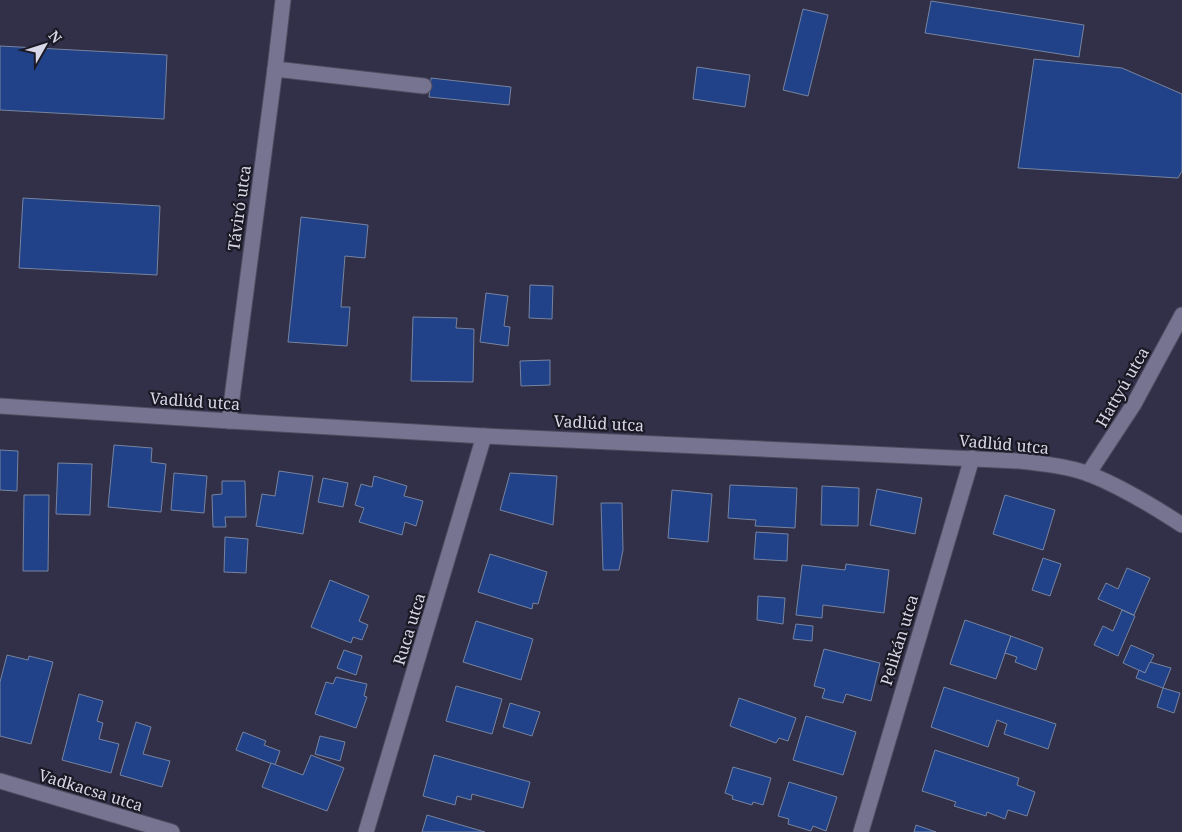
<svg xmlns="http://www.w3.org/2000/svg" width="1182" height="832" viewBox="0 0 1182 832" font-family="'Noto Serif',serif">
	<rect width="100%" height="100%" fill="#322f48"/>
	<g fill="#214289" stroke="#76849f">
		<path d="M931,1L1084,25L1079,57L925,33Z"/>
		<path d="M803,9L828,15L808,96L783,90Z"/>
		<path d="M0,46L167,55L164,119L0,110Z"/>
		<path d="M1034,59L1122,68L1182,94V171L1178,178L1018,168Z"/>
		<path d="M697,67L750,75L745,107L693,99Z"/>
		<path d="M431,78L511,87L509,105L429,97Z"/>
		<path d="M23,198L160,206L157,275L19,268Z"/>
		<path d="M301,217L368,225L365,258L345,256L341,307H350L347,346L288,342Z"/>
		<path d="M530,285L553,286L552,319L529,318Z"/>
		<path d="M486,293L508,296L504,326L510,327L508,346L480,342Z"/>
		<path d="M413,317L457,318L456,328L474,329L473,382L411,381Z"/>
		<path d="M550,360V385L521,386L520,361Z"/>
		<path d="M114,445L152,448L151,462L166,464L161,512L108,507Z"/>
		<path d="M0,450L18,451L17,491L0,490Z"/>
		<path d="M58,463L92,464L90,515L56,514Z"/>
		<path d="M279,471L313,476L303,534L256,526L262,494L275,496Z"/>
		<path d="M174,473L207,476L204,513L171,510Z"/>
		<path d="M510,473L557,476L553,525L500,510Z"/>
		<path d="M374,476L407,486L404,496L423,501L416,526L405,522L402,535L359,522L364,508L355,505L361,484L372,487Z"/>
		<path d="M323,478L348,483L343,507L318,502Z"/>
		<path d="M222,481H245L246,517H225L226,527H213L212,495L222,494Z"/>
		<path d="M730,485L797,488L795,528L755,526L756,520L728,518Z"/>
		<path d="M822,486L859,488L858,526L821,525Z"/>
		<path d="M877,489L922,498L915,534L870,525Z"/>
		<path d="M672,490L712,494L708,542L668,538Z"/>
		<path d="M24,495H49L48,571H23Z"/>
		<path d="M1005,495L1055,510L1043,550L993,534Z"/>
		<path d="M601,503H622L623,550L619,570H603Z"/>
		<path d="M756,532L788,534L787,561L754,559Z"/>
		<path d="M225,537L248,539L246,573L224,572Z"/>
		<path d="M490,554L547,572L538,604L533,603L532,609L478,592Z"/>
		<path d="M1043,558L1061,564L1050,596L1032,590Z"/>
		<path d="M846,564L889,570L884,613L823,605L822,618L796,615L802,565L845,570Z"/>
		<path d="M1127,568L1150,578L1134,615L1098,599L1106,583L1118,589Z"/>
		<path d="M330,580L369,596L359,621L368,625L362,640L353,637L351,643L311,627Z"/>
		<path d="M758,596L785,598L783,624L757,620Z"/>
		<path d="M1122,610L1135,616L1118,656L1094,645L1103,626L1113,631Z"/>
		<path d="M965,620L1011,636L996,679L950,664Z"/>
		<path d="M476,621L533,639L521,680L463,662Z"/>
		<path d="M796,624L813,626L812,641L793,639Z"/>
		<path d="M1011,636L1043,648L1036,670L1015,662L1017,657L1005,653Z"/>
		<path d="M1131,645L1154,655L1145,673L1123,663Z"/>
		<path d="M824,649L880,663L871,701L846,694L843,703L822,698L825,689L814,686Z"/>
		<path d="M344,650L362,656L356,675L337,668Z"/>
		<path d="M7,655L28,660L29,656L53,662L31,744L0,736V682Z"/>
		<path d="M1150,662L1171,668L1163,688L1136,678L1139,670L1145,673Z"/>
		<path d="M336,677L367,684L364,696L367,697L356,728L315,714L326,682L333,684Z"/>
		<path d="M456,686L502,699L492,734L446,721Z"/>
		<path d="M944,687L1056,724L1048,749L1004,734L1007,724L997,720L988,747L931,727Z"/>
		<path d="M1163,688L1180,693L1174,713L1157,707Z"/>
		<path d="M79,694L103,701L97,721L103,723L99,739L119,744L111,773L62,760Z"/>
		<path d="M739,698L796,718L788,741L779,738L776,743L730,726Z"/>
		<path d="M510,703L540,712L532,736L503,727Z"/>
		<path d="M806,716L856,732L843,775L793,760Z"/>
		<path d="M136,722L151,727L143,754L170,761L162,787L120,775Z"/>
		<path d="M243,732L266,741L264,745L280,751L275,765L236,750Z"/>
		<path d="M320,736L345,742L340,761L315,754Z"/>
		<path d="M935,750L1019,778L1017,785L1035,792L1027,816L1008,810L1005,819L987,812L986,816L954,806L956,802L922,791Z"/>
		<path d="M311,755L344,768L327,811L262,787L271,763L303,775Z"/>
		<path d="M434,755L530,782L523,808L472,794L471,800L457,796L455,805L423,796Z"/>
		<path d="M733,767L771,778L763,805L753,802L752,805L732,799L733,796L725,793Z"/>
		<path d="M789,782L837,797L826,831L813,826L811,831L788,824L789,819L778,816Z"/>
		<path d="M427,815L485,832H422Z"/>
		<path d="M916,825L936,832H914Z"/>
	</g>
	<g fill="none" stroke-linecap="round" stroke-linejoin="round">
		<g stroke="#4f4c61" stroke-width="17">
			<g id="minor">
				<path d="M275,69L424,86"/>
				<path d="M0,406L229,421L484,436L1020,461C1044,464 1067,466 1089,474C1122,487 1153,506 1182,525"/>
				<path d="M229,421L275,69L283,0"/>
				<path d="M1088,474L1134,404L1182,315"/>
				<path d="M0,781L172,832"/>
				<path d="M366,832L484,436"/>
				<path d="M861,832L972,458"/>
			</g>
		</g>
		<use href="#minor" stroke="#777491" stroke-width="15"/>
	</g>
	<g text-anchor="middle" stroke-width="4.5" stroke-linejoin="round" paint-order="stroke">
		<g font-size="16" fill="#d8d7e7" stroke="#1a1924">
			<text transform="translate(239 208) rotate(-82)" y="6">Táviró utca</text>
			<text transform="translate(1122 387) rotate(-60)" y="6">Hattyú utca</text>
			<text transform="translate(195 401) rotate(4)" y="6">Vadlúd utca</text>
			<text transform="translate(599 423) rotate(3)" y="6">Vadlúd utca</text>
			<text transform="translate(1004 444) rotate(5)" y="6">Vadlúd utca</text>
			<text transform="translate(409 629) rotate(-73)" y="6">Ruca utca</text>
			<text transform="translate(899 640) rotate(-73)" y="6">Pelikán utca</text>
			<text transform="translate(91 790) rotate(17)" y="6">Vadkacsa utca</text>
		</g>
	</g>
	<g transform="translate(45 45) rotate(51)" stroke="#1a1924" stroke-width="4" paint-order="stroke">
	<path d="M0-4L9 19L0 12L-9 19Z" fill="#d8d7e7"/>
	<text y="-8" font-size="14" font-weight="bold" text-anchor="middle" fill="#d8d7e7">N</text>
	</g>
</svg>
